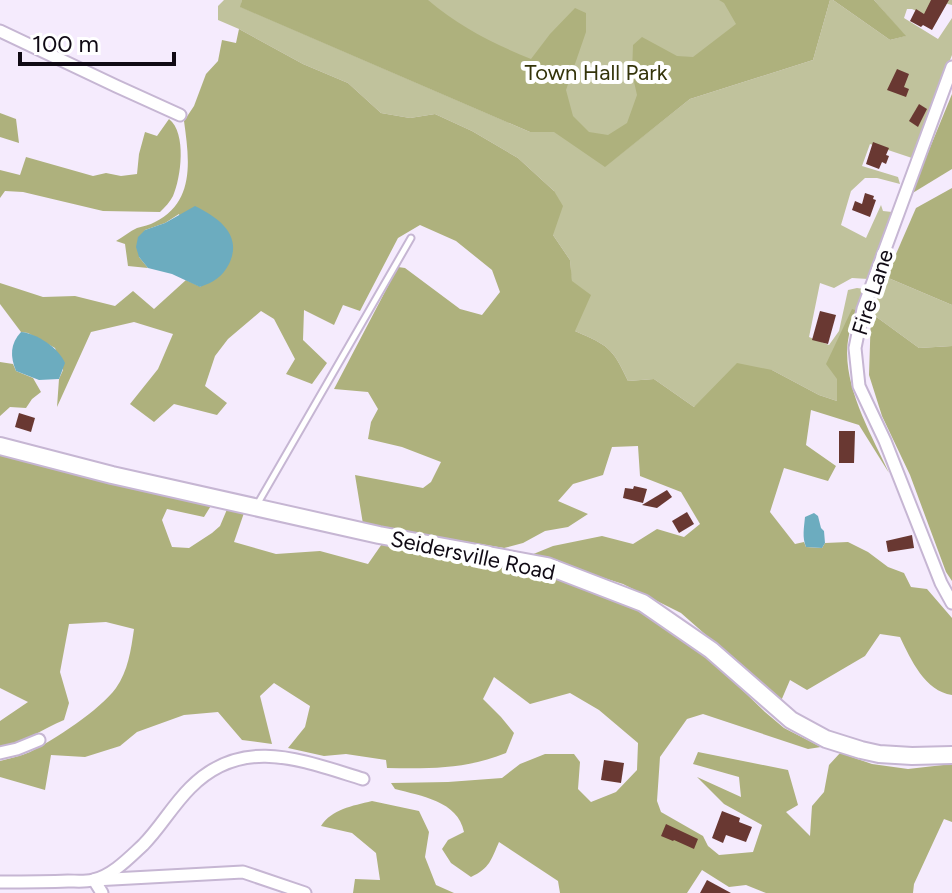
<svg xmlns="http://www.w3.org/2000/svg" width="952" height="893" viewBox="0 0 952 893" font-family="Figtree,sans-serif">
	<rect width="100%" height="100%" fill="#f5ebfd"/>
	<g fill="#c0c29c">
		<path d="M224,0H242L241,7L530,132H552L362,0H803L613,160L690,99L813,60L830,0H833L890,40L905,36L874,0H952V5L940,2L927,16L912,9H907L904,18L938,39L952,18V55L912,158L870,144L862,166L898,177L900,184L877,178H865L851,191L841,225L866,238L881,205L883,211L892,212L894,217L874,273L868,279L852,278L834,288L820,283L809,337L829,345L839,331L848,290L857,288L864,289L865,294L858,311L852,310L837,379V401L819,395L772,370L694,407L654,379L628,381C612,347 609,346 575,331L570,260L553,235L554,191L518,158L472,131L435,114L410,118L381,113L348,83L303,64L239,29L218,20V6Z"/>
		<path d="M886,277L952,305V346L919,348L871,313Z"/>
	</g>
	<g fill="#aeb17d">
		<path d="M242,0H428C460,27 492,43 531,59L550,34L575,8L586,13V32L566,90L573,116L589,132L608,135L627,123L637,95L632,73L633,45L642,37L677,56L693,57L736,24L724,3L719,0H830L813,60L690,99L605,167L554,132H530L240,7Z"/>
		<path d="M833,0H874L906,36L890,40Z"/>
		<path d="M239,29L303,64L348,83L381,113L410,118L435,114L472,131L518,158L554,191L563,206L553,235L570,260L572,281L591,295L575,331C609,346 612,347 628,381L654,379L694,407L737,363L772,370L819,395L837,401V379L826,364L852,309L858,311C855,319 850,327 849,335C839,381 871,433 889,473L859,425L811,410L806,445L836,466L828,481L784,468L770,512L795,544L804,542L806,547L822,548L825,543L848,542L868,552L888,567L904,573L911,587L927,589L952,618V695C925,691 911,660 900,637L880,634L865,656L807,690L790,680L781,701L681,613L623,584L531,555L553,546L602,536L633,544L657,529L684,537L700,524L681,492L640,476L638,446L612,447L603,475L573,484L558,501L588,514L568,527L545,531L523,543L504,548L363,524L355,475L423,488L431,482L441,462L402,447L368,439L371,422L378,409L368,392L334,389L398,267L405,268L460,309L482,315L500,292L492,270L456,241L420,225L398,238L360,311L343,305L334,325L304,310L303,340L327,363L312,384L286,374L295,359L274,319L261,311L228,339L215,356L205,386L227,403L217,415L174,404L154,422L130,404L158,369L173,334L134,322L91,332L57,407L59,379L63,370L55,348L28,333L21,332L0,304V283L43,297L75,296L115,306L133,291L154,309L186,280L201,287L179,214L165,223L145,230L139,257L148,268L128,266L125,244L116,241C123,237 130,231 137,228C143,226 150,225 155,222C196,202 189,158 184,121L194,106L206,74L218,61L222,40L236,43Z"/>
		<path d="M952,94V169L911,194Z"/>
		<path d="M0,113L16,119L19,143L0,137Z"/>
		<path d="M169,119C187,133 181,178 173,196C170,202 165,207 160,212L103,211L23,192L5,191L0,198V170L20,175L26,157L93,176L106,173L121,176L137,174L139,154L145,132L157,136Z"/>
		<path d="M952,188V305L886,277L916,208Z"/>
		<path d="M871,313L919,348L952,346V581L946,572L910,475L882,416L869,375Z"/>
		<path d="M0,362L13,364L16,371L33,378L41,392L32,399L26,408L10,407L0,416Z"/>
		<path d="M0,453L37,464L99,477L212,504L204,517L167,509L162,520L172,547L189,548L212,533L220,526L228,507L245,510L234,542L276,554L320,551L368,564L384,541L536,572L590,588L641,610L709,658L765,712L784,728L821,747L808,749L703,714L687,719L660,757L657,801L661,812L703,836L708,846L719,855L753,852L762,825L724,804L697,777L741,797L739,777L693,764L698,752L788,770L798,805L786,812L810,836L812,806L824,792L829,765L840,753L872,764L908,769L952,764V822L944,819L914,884L913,893H766L746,885L729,887L702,870L687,893H560L558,881L499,842C491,860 490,868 471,877L451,863L442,849L448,840L464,832C458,801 421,796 395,789L391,783L448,782L502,778L520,764L545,754H574L580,762L578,789L591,802L616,792L637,770L638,743L599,710L570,693L530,704L494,677L483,699L501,717L514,733L506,753C467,769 429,769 387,768L386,760L346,754L324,756L288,748L305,727L310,706L274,683L260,696L272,744L242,740L218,712L184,715L137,732L120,746L85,757L51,755L45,790L0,777V761C10,758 21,756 30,752C54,740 100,710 116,688C128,671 131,650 134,629L106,622L69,624L60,672L69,703L64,720C43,729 21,744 0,748V721L28,702L0,688Z"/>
		<path d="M372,801L419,811L429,832L425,857L436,885L454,893H353L355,879L380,880L376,853L352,833L321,826C332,809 352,806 372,801Z"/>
	</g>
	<g fill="#6cacbf">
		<path d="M195,206C219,218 243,235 229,264C222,277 214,282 200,287L172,274L148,268L139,257L136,247L138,237L145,230L165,223Z"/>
		<path d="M21,332C36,333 59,348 65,363L59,379L39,380L16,371C10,356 10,344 21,332Z"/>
		<path d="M814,513L818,516L821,528L824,531L825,543L822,548L806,547C802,537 804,528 805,517Z"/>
	</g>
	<g fill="#693832">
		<path d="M931,0H949L932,30L923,25L921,27L910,21L916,9L924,14Z"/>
		<path d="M897,69L909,74L904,87L909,89L906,97L887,90Z"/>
		<path d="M919,104L927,109L918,127L909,121Z"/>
		<path d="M873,142L889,148L886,155L889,156L886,164L882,162L879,169L866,164Z"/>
		<path d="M865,193L874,196L873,199L876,200L870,217L852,210L855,201L862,204Z"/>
		<path d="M820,311L836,315L828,344L812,340Z"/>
		<path d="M19,413L35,418L31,432L15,427Z"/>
		<path d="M839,431H855L854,463H839Z"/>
		<path d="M634,486L647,489L643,503L623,498L625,488L633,489Z"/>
		<path d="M667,490L672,497L657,508L642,505Z"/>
		<path d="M687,512L694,524L679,533L672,521Z"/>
		<path d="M912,535L914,548L888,552L886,541Z"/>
		<path d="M604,760L624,763L621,783L601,780Z"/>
		<path d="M722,811L740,818L739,822L752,827L746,842L726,835L723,843L712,838Z"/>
		<path d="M666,824L698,839L694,849L674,840L673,841L661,836Z"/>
		<path d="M707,880L731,893H700Z"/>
	</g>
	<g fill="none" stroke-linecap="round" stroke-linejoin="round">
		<g stroke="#c6b6d3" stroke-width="9">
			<path id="lane" d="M258,503L411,238"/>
		</g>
		<g stroke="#c6b6d3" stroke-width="15">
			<g id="street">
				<path d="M0,31L116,86L180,115"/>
				<path d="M952,67L863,309L855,348L859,386L885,441L941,583L952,603"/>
				<path d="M0,753L17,749L39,740"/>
				<path d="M0,882C23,882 45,882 68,881C76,881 85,882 93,880C112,876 129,858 143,845C160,828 172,806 190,788C242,735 301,760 363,779"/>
				<path d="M102,893L94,880L243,872L305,893"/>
			</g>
		</g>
		<g stroke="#c6b6d3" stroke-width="20">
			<path id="secondary" d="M0,446L112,475L379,535L547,566L643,603L711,650L791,720L826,739L861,750L879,754L912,756L952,755"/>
		</g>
		<use href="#lane" stroke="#fff" stroke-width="5"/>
		<use href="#street" stroke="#fff" stroke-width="11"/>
		<use href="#secondary" stroke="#fff" stroke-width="16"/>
	</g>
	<g text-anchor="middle" stroke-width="8" stroke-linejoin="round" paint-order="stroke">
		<g font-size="22" fill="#34340a" stroke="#fff">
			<text x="596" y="80">Town Hall Park</text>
		</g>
		<g font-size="22" fill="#100a14" stroke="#fff">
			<text transform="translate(872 292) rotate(-72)" y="8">Fire Lane</text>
			<text transform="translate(473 555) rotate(12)" y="8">Seidersville Road</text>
		</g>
	</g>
	<path d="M20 52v12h154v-12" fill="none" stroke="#100a14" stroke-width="4"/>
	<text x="32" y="52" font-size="24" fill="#100a14" stroke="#ffffff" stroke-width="6" paint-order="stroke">100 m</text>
</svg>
